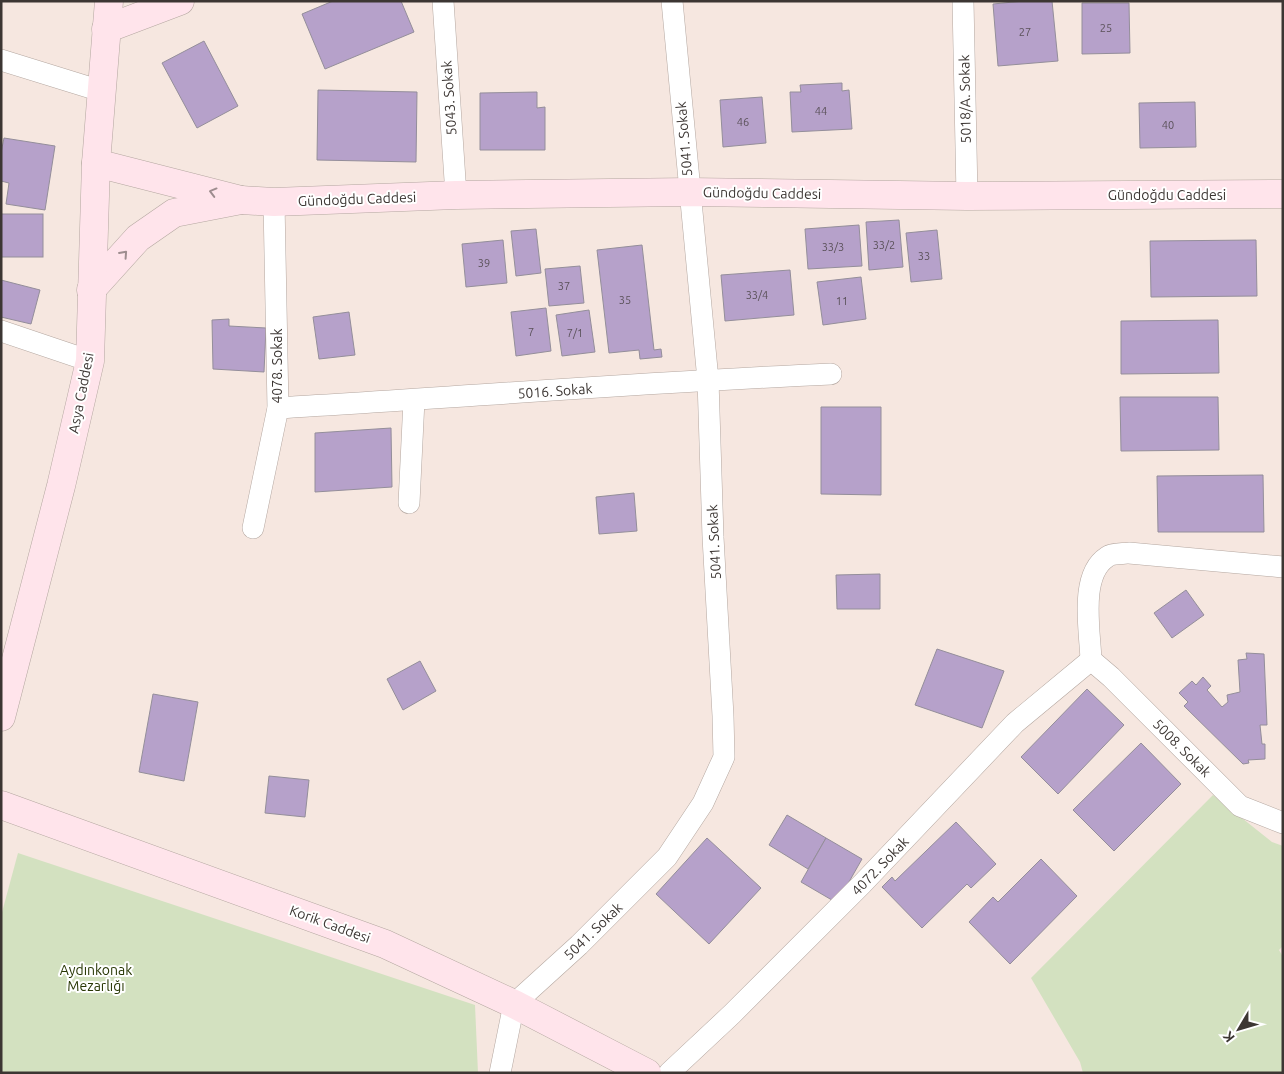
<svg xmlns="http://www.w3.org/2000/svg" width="1284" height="1074" viewBox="0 0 1284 1074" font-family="Ubuntu,sans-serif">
	<rect width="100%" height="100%" fill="#f6e7e0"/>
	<g fill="#d3e1c0">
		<path d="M1213,795L1272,842L1283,846V946L1279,950L1283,957V1073H1083L1080,1062L1031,978Z"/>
		<path d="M18,853L475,1005L478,1073H1V916Z"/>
	</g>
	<g fill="#b6a1ca" stroke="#948e9a">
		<path d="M333,1H401L414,32L325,69L302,14Z"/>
		<path d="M1024,1H1052L1058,61L998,66L993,4Z"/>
		<path d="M1082,3H1129L1130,53L1082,54Z"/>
		<path d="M204,41L238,106L197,128L162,63Z"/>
		<path d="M842,83V91L849,90L852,129L792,132L790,92H801L800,85Z"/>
		<path d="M318,90L417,92L416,162L317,160Z"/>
		<path d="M537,92V108L545,107V150H480V93Z"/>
		<path d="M762,97L766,143L723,147L720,100Z"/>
		<path d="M1195,102L1196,147L1140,148L1139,103Z"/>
		<path d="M4,138L55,146L45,210L6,204L9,183L1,181V153Z"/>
		<rect x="1" y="214" width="42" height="43"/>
		<path d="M899,220L903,267L869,270L866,222Z"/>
		<path d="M859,225L862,266L808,269L805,229Z"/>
		<path d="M536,229L541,273L516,276L511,231Z"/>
		<path d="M937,230L942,279L911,282L906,233Z"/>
		<path d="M503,240L507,283L466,287L462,244Z"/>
		<path d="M1256,240L1257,296L1151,297L1150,241Z"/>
		<path d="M642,245L654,350L661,349L662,357L640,359L639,350L609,353L597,250Z"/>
		<path d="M580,266L584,303L549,306L545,269Z"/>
		<path d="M790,270L794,315L725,321L721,275Z"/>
		<path d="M861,277L866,319L823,325L817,282Z"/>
		<path d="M1,280L40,290L31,324L1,317Z"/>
		<path d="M546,308L551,351L516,356L511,312Z"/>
		<path d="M589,310L595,352L562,356L556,315Z"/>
		<path d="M349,312L355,355L319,359L313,317Z"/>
		<path d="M229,319V326L266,328L264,372L213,369L212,320Z"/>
		<path d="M1218,320L1219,373L1121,374V321Z"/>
		<path d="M1120,397H1218L1219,450L1121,451Z"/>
		<path d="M821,407H881V495L821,494Z"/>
		<path d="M391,428L392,487L315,492V433Z"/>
		<path d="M1263,475L1264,532H1158L1157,476Z"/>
		<path d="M634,493L637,531L599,534L596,497Z"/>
		<path d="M880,574V609H837L836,575Z"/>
		<path d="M1186,590L1204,615L1172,638L1154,613Z"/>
		<path d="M937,649L1004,671L982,728L915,705Z"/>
		<path d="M1246,653L1264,654L1267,725H1260L1262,744H1265V759L1248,760L1249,763L1243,764L1184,706L1188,702L1179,693L1192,681L1196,685L1203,677L1211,686L1207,690L1222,707L1228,702L1227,695L1240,692L1238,660L1247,659Z"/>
		<path d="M420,661L436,691L403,710L387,679Z"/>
		<path d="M1087,689L1124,725L1058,794L1021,757Z"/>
		<path d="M153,694L198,702L184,781L139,772Z"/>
		<path d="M1141,743L1181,784L1114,851L1073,810Z"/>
		<path d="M269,776L309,780L305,817L265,813Z"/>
		<path d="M787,815L826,838L808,869L769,845Z"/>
		<path d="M956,822L996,864L971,888L967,884L922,928L882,887L892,877L895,881Z"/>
		<path d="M707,838L761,888L709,944L656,894Z"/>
		<path d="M826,838L862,859L837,903L801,882Z"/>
		<path d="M1041,859L1077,896L1010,964L969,922L993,897L998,902Z"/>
	</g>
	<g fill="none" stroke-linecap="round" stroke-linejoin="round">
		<g stroke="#b4a7a0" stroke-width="22">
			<g id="street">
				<path d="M443,1L456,195"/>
				<path d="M963,1L967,196"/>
				<path d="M1,60L101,91"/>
				<path d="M1,331L90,361"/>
				<path d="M278,408C463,397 647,382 831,374"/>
				<path d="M409,503L414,400"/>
				<path d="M253,528L278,408L274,202"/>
				<path d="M1091,660C1090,631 1079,575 1107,557C1112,553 1123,554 1129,553L1283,567"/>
				<path d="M1091,660L1111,677L1240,806L1283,823"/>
				<path d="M500,1073L514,1004L579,945L667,857L703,803L724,757L723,716L713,537L708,380L672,1"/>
				<path d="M669,1073L732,1014L862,884L1015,723L1091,660"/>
			</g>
		</g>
		<g stroke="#b4a7a0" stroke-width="29">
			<g id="secondary">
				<path d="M106,29L180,1"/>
				<path d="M241,200L274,202L456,195L689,192L967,196L1283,194"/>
				<path d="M91,290L138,238L174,213L241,200L96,163"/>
				<path d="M1,717L61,486L90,361L96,163L109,1"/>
				<path d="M1,805L385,944L514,1004L647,1073"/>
			</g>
		</g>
		<use href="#street" stroke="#fff" stroke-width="21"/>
		<use href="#secondary" stroke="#ffe4eb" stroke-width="28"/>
	</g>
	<defs><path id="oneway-chevron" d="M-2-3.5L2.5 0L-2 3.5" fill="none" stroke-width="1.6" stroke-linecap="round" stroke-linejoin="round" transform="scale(1.25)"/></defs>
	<g stroke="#9e8d8f">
		<use href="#oneway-chevron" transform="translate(213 192) rotate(-165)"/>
		<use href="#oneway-chevron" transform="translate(124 254) rotate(-48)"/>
	</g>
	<g text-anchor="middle" stroke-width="4" stroke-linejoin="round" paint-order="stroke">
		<g font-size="11" fill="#5a5159">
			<text x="1106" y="32">25</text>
			<text x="1025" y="36">27</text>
			<text x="821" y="115">44</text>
			<text x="743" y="126">46</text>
			<text x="1168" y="129">40</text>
			<text x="884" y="249">33/2</text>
			<text x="833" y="251">33/3</text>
			<text x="924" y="260">33</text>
			<text x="484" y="267">39</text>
			<text x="564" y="290">37</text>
			<text x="757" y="299">33/4</text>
			<text x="625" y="304">35</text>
			<text x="842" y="305">11</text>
			<text x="531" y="336">7</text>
			<text x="575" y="337">7/1</text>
		</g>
		<g font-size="14" fill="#3c3633" stroke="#fff">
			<text transform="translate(449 98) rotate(-94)" y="5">5043. Sokak</text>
			<text transform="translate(965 99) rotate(-91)" y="5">5018/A. Sokak</text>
			<text transform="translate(684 139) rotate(-95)" y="5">5041. Sokak</text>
			<text transform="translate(762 193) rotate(1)" y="5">Gündoğdu Caddesi</text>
			<text x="1167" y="200">Gündoğdu Caddesi</text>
			<text transform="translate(357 199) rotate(-2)" y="5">Gündoğdu Caddesi</text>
			<text transform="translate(277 366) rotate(-90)" y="5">4078. Sokak</text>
			<text transform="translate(555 391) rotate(-4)" y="5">5016. Sokak</text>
			<text transform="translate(81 393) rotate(-79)" y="5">Asya Caddesi</text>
			<text transform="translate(714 542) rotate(-93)" y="5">5041. Sokak</text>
			<text transform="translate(1182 748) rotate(45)" y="5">5008. Sokak</text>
			<text transform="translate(880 866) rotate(-46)" y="5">4072. Sokak</text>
			<text transform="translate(330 924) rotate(20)" y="5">Korik Caddesi</text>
			<text transform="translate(593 931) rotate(-44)" y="5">5041. Sokak</text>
		</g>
		<g font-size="14" fill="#283704" stroke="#fff">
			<text x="96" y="975">Aydınkonak<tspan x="96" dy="16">Mezarlığı</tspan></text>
		</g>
	</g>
	<rect width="1284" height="1074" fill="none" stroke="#3c3633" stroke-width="5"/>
	<g transform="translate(1239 1029) rotate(232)" stroke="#ffffff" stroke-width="4" paint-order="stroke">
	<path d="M0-4L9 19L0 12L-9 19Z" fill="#3c3633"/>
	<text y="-8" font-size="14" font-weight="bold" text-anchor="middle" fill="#3c3633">K</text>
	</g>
</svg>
